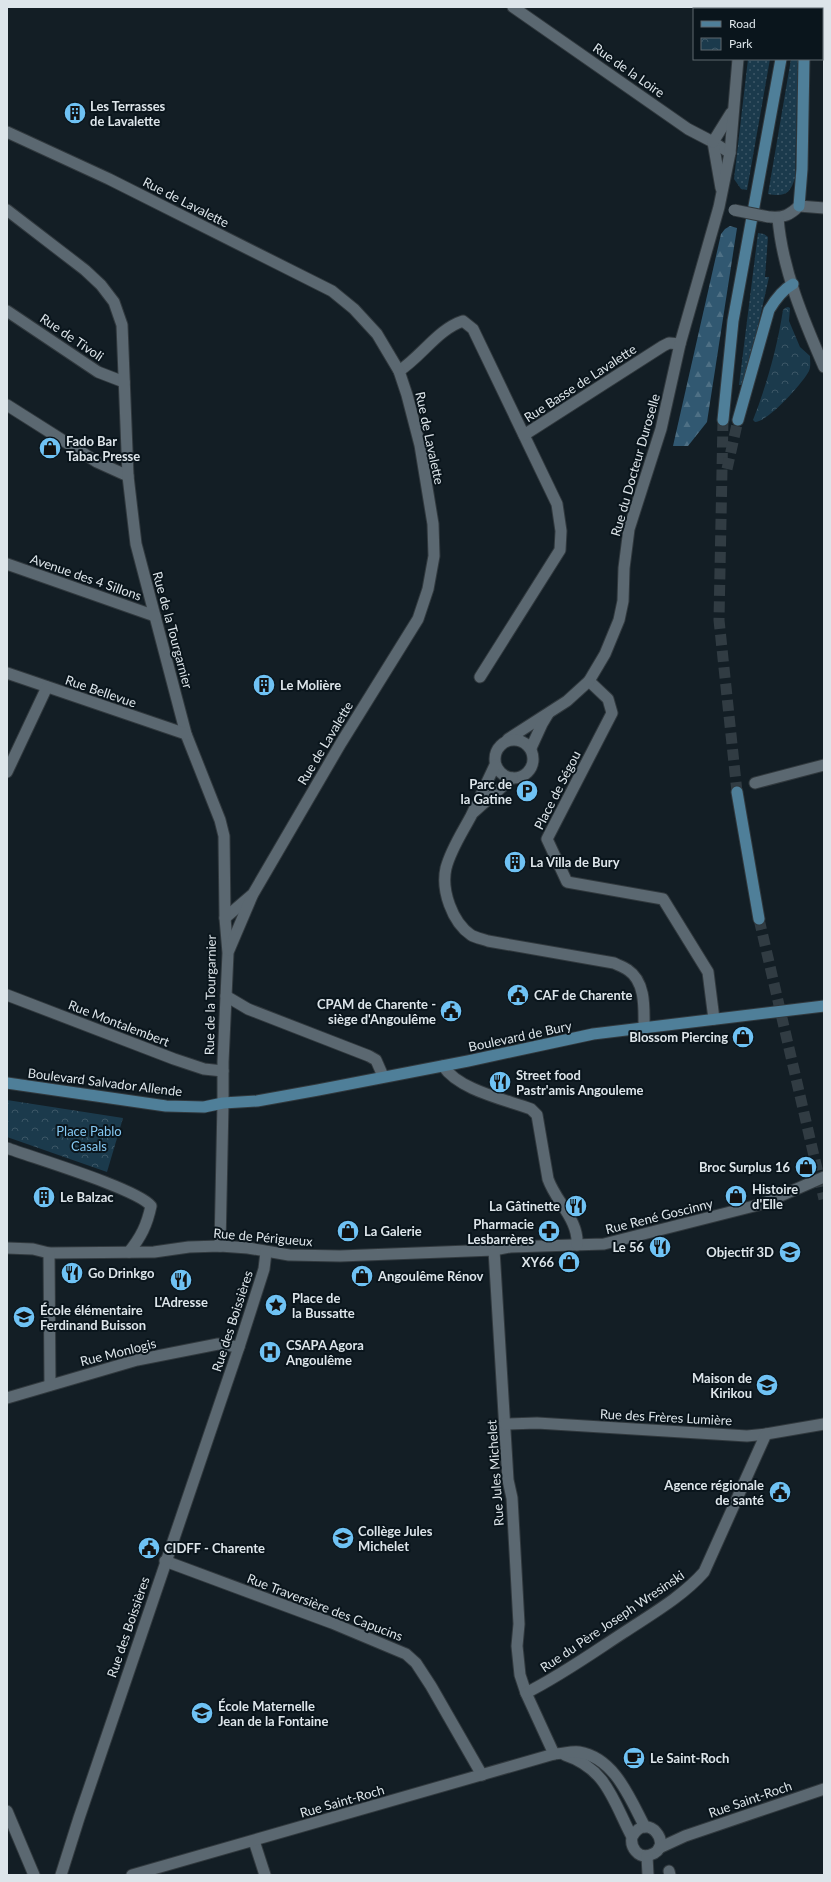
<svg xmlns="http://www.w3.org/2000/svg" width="831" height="1882" viewBox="0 0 831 1882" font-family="Lato,sans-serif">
	<defs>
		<pattern id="grass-dots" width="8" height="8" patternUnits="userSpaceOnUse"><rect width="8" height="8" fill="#1b3a4c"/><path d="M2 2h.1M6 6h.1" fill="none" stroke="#3c5666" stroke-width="1.8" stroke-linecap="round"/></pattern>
		<pattern id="forest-firs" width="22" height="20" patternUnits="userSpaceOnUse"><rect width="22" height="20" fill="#315871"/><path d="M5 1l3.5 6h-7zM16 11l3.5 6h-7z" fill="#4e7085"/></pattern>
		<pattern id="park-crowns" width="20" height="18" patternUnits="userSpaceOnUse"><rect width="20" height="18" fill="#1b3a4c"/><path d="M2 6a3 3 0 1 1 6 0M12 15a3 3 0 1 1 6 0" fill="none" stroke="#3c5666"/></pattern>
	</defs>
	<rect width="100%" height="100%" fill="#131e25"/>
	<g fill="url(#grass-dots)">
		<path d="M748,59H770L747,190L741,189L734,179Z"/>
		<path d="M791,59H798L795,178C790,194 785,197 768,194Z"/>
		<path d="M758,233L764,234L768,237L765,277H769L755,340L743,385H739Z"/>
	</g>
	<path fill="url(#forest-firs)" d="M730,226L737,228L707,422L688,446H673L721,234L725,229Z"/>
	<g fill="url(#park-crowns)">
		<path d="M788,307L790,308L789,321L800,347L810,356C810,360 811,367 809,371C802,384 769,421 755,422L753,420C767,384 777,348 783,310L785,308Z"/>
		<path d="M7,1100L123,1118L107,1172L7,1137Z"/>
	</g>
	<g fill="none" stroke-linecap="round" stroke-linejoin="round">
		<g stroke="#313c43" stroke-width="11" stroke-dasharray="11 5.5" stroke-linecap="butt">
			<path d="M723,420L719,620L737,792"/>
			<path d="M727,469L738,420"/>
			<path d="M759,919L824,1199"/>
		</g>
		<g stroke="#31393e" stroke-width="13">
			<g id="pedestrian">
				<path d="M589,681L608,699L612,713L547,839L567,882L663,899L708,972L714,1019"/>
				<path d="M494,1250L510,1247L604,1244L762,1204L824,1177"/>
			</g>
		</g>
		<g stroke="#31393e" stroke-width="13">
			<g id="minor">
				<path d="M513,7L688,129L713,142L730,153"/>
				<path d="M743,9V7"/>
				<path d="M755,9L756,7"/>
				<path d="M713,142L721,188"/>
				<path d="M713,142L731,113"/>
				<path d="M771,217C783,218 790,215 799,206L824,208"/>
				<path d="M778,218C782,269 804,321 824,367"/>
				<path d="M7,311L98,372L124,382"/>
				<path d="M399,371C422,356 438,329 463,321L473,329L557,504L561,531L560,550L480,677"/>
				<path d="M7,405L97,462L128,476"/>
				<path d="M524,435L663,346L669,343L680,344"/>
				<path d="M508,739L567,701L589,681L605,654L619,620L623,601L624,568L629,529L661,429L680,344L719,207L730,153L738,59"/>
				<circle cx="514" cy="759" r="19"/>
				<path d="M531,748L542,724L548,714"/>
				<path d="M495,765C487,782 479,799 471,816C462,833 451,849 446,868C441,890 452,922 471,935C476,938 483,939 488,941L614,963C618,965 624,967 628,970C646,982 644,1009 644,1027"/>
				<path d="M755,783L824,765"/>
				<path d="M474,812L512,778"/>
				<path d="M7,995L174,1059L204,1069L223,1071"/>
				<path d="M226,996L248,1009L369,1056L376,1060L383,1076"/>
				<path d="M443,1066C459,1090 504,1099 531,1109L537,1115L548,1179C556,1202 579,1220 577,1245"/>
				<path d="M7,1148C34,1158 138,1189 151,1206C147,1225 141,1237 129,1252"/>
				<path d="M220,1246L223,1103"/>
				<path d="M7,1248L33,1249L49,1253L154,1252L189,1247L220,1246L248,1248L289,1255L340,1256L494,1250L508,1480L512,1498L519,1624L517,1646L520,1675L526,1693L554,1754"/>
				<path d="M49,1253L50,1385"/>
				<path d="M7,1398L137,1360L218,1344L239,1347"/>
				<path d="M505,1424L537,1423L747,1436L766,1434L824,1424"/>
				<path d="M165,1561L332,1623L406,1654L416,1663L431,1686L482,1775"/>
				<path d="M526,1693C560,1676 591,1654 623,1633C650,1615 682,1597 704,1572L766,1434"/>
				<path d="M565,1755C607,1769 613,1801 632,1837C630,1847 638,1859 650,1855C676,1847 647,1809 632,1837"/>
				<path d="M7,1811L34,1875"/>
				<path d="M254,1841L265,1875"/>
				<path d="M659,1848L685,1836L824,1789"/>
				<path d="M647,1856L648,1875"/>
				<path d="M669,1871L670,1875"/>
				<path d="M61,1875L79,1818L239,1347L264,1269L266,1252"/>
				<path d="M132,1875L554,1754C562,1754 571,1751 579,1752C615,1758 630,1799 645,1827"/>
			</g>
		</g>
		<g stroke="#31393e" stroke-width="13">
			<g id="tertiary">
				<path d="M7,132L109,179L332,291L354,309L377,334L399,371L407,395L420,445L433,524L434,556L428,589L418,619L341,743L253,894L225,918"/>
				<path d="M7,210L85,270L101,285L114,302L122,325L128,476L136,544L186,734L220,820L224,836L225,918L228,953L223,1062V1103"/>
				<path d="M7,564L155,616"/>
				<path d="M7,673L186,734"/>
				<path d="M7,772L47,687"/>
				<path d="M229,950L252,896"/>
			</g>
		</g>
		<g stroke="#31393e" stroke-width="13">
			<g id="secondary">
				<path d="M790,9L791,7"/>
				<path d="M805,9V7"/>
				<path d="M799,206L802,169L804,59"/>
				<path d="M723,420L733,321L781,59"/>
				<path d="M738,420L769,310C775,300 782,290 793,284"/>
				<path d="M737,792L759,919"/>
				<path d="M7,1083L166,1106L204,1107L223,1103L257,1101L318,1090L468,1061L593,1034L824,1006"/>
			</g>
		</g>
		<use href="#pedestrian" stroke="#5b6871" stroke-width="11"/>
		<use href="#minor" stroke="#5b6871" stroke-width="11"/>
		<use href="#tertiary" stroke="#5b6871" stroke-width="11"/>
		<use href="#secondary" stroke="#4f7f99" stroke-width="11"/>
		<g stroke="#31393e" stroke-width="13" stroke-linecap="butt">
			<path id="minor-bridge" d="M734,210L769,217"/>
		</g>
		<use href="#minor-bridge" stroke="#5b6871" stroke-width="11"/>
	</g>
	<defs>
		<g id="building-disc" transform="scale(1.15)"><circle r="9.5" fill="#6fc2f4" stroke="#0a151c"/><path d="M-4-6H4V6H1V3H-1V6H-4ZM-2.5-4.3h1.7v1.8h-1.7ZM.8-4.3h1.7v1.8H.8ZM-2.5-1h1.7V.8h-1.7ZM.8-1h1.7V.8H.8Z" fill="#111"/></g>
		<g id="shop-disc" transform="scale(1.15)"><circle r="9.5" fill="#6fc2f4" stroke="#0a151c"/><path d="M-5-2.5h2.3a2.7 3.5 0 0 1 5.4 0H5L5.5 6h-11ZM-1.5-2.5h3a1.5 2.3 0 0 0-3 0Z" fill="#111"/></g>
		<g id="parking-disc" transform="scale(1.15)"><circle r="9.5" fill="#6fc2f4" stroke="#0a151c"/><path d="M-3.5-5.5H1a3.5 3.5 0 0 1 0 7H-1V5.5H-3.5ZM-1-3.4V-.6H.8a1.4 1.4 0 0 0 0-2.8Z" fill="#111"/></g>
		<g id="civic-disc" transform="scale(1.15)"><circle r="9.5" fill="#6fc2f4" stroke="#0a151c"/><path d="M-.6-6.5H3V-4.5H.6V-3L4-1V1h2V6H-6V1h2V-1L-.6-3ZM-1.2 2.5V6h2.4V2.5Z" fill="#111"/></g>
		<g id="restaurant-disc" transform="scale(1.15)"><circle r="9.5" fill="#6fc2f4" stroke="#0a151c"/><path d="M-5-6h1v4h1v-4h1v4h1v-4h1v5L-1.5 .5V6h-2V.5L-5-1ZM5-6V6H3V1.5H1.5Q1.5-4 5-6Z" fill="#111"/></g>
		<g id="pharmacy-disc" transform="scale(1.15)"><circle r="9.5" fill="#6fc2f4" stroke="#0a151c"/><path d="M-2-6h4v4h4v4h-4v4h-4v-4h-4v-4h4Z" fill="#111"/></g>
		<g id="university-disc" transform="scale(1.15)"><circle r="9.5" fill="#6fc2f4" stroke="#0a151c"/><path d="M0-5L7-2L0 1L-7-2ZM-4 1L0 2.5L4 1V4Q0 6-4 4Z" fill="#111"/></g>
		<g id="sight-disc" transform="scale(1.15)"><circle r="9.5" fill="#6fc2f4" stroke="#0a151c"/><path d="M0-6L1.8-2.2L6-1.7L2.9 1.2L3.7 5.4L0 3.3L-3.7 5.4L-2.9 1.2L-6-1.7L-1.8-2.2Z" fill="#111"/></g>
		<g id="school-disc" transform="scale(1.15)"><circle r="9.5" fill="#6fc2f4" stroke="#0a151c"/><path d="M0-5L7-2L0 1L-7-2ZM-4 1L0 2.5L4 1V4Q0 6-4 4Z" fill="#111"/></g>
		<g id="hospital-disc" transform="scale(1.15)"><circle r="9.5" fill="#6fc2f4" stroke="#0a151c"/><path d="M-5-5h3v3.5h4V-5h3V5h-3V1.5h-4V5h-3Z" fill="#111"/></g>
		<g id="cafe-disc" transform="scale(1.15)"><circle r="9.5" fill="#6fc2f4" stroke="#0a151c"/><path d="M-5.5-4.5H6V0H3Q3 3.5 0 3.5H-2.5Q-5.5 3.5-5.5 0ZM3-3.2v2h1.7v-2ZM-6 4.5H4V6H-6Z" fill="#111"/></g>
	</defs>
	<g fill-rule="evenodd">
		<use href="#building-disc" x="75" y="113"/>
		<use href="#shop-disc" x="50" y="448"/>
		<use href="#building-disc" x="264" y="685"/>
		<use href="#parking-disc" x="527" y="791"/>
		<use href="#building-disc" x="515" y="862"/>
		<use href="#civic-disc" x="518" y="995"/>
		<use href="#civic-disc" x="451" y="1011"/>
		<use href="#shop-disc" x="743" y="1037"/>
		<use href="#restaurant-disc" x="500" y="1082"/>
		<use href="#shop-disc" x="806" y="1167"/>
		<use href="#shop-disc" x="736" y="1196"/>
		<use href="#building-disc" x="44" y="1197"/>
		<use href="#restaurant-disc" x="576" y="1206"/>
		<use href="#shop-disc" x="348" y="1231"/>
		<use href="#pharmacy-disc" x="549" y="1231"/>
		<use href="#restaurant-disc" x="660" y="1247"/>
		<use href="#university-disc" x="790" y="1252"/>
		<use href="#shop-disc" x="569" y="1262"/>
		<use href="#restaurant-disc" x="72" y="1273"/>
		<use href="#shop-disc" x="362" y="1276"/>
		<use href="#restaurant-disc" x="181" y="1280"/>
		<use href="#sight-disc" x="276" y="1305"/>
		<use href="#school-disc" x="24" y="1317"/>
		<use href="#hospital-disc" x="270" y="1352"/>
		<use href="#school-disc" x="767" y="1385"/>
		<use href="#civic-disc" x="780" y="1492"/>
		<use href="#school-disc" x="343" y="1538"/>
		<use href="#civic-disc" x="149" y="1548"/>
		<use href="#school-disc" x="202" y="1713"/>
		<use href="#cafe-disc" x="634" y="1758"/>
	</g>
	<g text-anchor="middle" stroke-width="4" stroke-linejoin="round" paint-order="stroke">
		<g font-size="13" fill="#dde5ea" stroke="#0a151c">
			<text transform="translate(629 70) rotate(35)" y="5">Rue de la Loire</text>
			<text transform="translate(186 202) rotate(27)" y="5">Rue de Lavalette</text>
			<text transform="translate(72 337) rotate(34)" y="5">Rue de Tivoli</text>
			<text transform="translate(580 383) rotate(-33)" y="5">Rue Basse de Lavalette</text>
			<text transform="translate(430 438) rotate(78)" y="5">Rue de Lavalette</text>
			<text transform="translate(635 465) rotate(-74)" y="5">Rue du Docteur Duroselle</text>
			<text transform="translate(86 577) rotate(19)" y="5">Avenue des 4 Sillons</text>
			<text transform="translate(173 630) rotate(75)" y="5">Rue de la Tourgarnier</text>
			<text transform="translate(101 691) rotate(19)" y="5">Rue Bellevue</text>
			<text transform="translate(325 743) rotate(-59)" y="5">Rue de Lavalette</text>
			<text transform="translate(557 790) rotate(-63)" y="5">Place de Ségou</text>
			<text transform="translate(210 995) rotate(-89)" y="5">Rue de la Tourgarnier</text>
			<text transform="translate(119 1023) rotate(21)" y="5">Rue Montalembert</text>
			<text transform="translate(520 1036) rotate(-12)" y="5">Boulevard de Bury</text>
			<text transform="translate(105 1082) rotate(7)" y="5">Boulevard Salvador Allende</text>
			<text transform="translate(659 1216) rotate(-14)" y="5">Rue René Goscinny</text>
			<text transform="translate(263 1237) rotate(5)" y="5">Rue de Périgueux</text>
			<text transform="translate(232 1321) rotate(-72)" y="5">Rue des Boissières</text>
			<text transform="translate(118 1352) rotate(-14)" y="5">Rue Monlogis</text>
			<text transform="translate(666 1417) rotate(3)" y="5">Rue des Frères Lumière</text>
			<text transform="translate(495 1473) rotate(-94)" y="5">Rue Jules Michelet</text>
			<text transform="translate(325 1607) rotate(21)" y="5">Rue Traversière des Capucins</text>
			<text transform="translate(612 1621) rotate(-34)" y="5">Rue du Père Joseph Wresinski</text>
			<text transform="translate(128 1627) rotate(-71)" y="5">Rue des Boissières</text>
			<text transform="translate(750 1799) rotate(-19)" y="5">Rue Saint-Roch</text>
			<text transform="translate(342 1801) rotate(-16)" y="5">Rue Saint-Roch</text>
		</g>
		<g font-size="13" font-weight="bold" fill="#dde5ea" stroke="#0a151c" text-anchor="start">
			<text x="90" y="111">Les Terrasses<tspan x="90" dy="15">de Lavalette</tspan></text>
			<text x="66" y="446">Fado Bar<tspan x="66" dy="15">Tabac Presse</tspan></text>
			<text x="280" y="690">Le Molière</text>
			<text x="512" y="789" text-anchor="end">Parc de<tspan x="512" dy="15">la Gatine</tspan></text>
			<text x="530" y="867">La Villa de Bury</text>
			<text x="534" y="1000">CAF de Charente</text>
			<text x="436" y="1009" text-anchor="end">CPAM de Charente -<tspan x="436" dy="15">siège d'Angoulême</tspan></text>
			<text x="728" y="1042" text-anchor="end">Blossom Piercing</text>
			<text x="516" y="1080">Street food<tspan x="516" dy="15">Pastr'amis Angouleme</tspan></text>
			<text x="790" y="1172" text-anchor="end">Broc Surplus 16</text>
			<text x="752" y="1194">Histoire<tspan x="752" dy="15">d'Elle</tspan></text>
			<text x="60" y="1202">Le Balzac</text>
			<text x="560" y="1211" text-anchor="end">La Gâtinette</text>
			<text x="534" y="1229" text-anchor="end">Pharmacie<tspan x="534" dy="15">Lesbarrères</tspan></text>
			<text x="364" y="1236">La Galerie</text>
			<text x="644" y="1252" text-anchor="end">Le 56</text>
			<text x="774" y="1257" text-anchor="end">Objectif 3D</text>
			<text x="554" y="1267" text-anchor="end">XY66</text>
			<text x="88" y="1278">Go Drinkgo</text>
			<text x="378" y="1281">Angoulême Rénov</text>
			<text x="292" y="1303">Place de<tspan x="292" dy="15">la Bussatte</tspan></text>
			<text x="181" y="1307" text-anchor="middle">L'Adresse</text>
			<text x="40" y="1315">École élémentaire<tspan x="40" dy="15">Ferdinand Buisson</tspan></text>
			<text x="286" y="1350">CSAPA Agora<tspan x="286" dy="15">Angoulême</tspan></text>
			<text x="752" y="1383" text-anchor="end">Maison de<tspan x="752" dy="15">Kirikou</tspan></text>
			<text x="764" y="1490" text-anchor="end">Agence régionale<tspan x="764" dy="15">de santé</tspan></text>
			<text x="358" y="1536">Collège Jules<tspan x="358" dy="15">Michelet</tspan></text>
			<text x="164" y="1553">CIDFF - Charente</text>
			<text x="218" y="1711">École Maternelle<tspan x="218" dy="15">Jean de la Fontaine</tspan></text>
			<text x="650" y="1763">Le Saint-Roch</text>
		</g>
		<g font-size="13" fill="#85c8f2" stroke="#0a151c">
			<text x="89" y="1136">Place Pablo<tspan x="89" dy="15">Casals</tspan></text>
		</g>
	</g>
	<rect width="831" height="1882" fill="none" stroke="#dde5ea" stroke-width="16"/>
	<rect x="693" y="8" width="130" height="52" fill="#0a151c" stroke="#5e686e"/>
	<rect x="701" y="21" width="20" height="6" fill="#4f7f99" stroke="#5e686e"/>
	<text x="729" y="28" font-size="12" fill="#dde5ea">Road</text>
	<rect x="701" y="38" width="20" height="12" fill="url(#park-crowns)" stroke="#5e686e"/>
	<text x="729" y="48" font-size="12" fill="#dde5ea">Park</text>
</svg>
